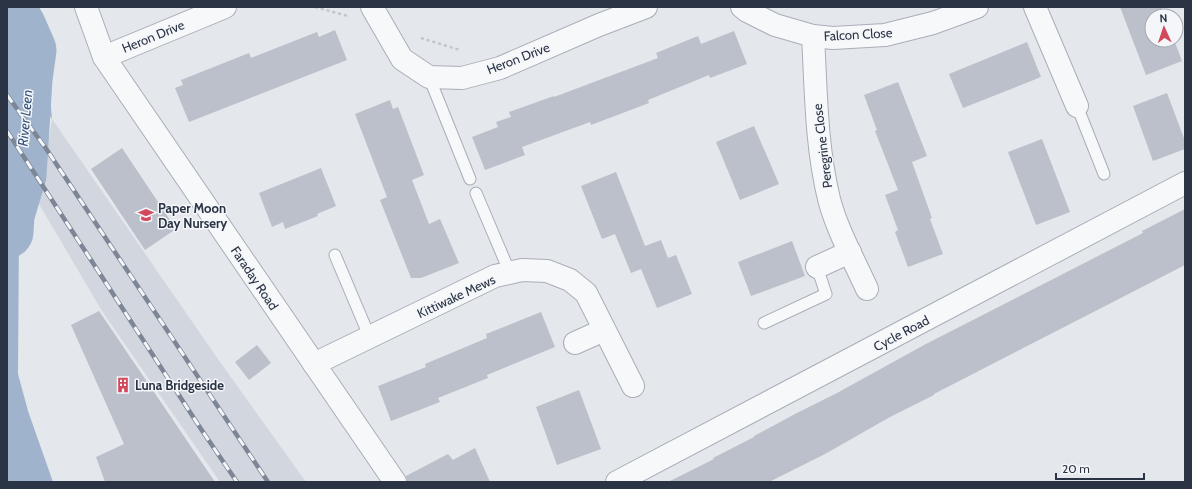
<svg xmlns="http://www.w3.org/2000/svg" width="1192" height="489" viewBox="0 0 1192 489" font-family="Cabin,sans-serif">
	<rect width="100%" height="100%" fill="#e4e7ec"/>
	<g fill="#d2d6de">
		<path d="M7,32L11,37V57L7,95Z"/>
		<path d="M52,119L220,362L306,482H220L102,311L39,204Z"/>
	</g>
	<g fill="#9fb4cc">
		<path d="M7,7H24L27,13L47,60L52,119L11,57V38L7,32Z"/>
		<path d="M7,157L39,204L21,217L19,229L18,374L28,411L53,482H7Z"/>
	</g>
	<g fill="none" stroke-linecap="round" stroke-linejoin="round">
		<path stroke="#9fb4cc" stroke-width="53" d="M7,8L19,25L30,50L26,79L20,175L8,215L7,232"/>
	</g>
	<g fill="#bbc0ca">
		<path d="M1120,7H1161L1165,16H1152V40H1174L1182,61L1146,75Z"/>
		<path d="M335,30L347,60L189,122L175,88L183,85L181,80L249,53L251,58L317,32L319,37Z"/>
		<path d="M734,31L747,64L710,78L709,75L648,100L649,103L591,125L590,122L522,147L525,155L485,170L472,137L498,127L496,122L511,117L509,112L554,96V97L658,58L656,53L698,36L701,44Z"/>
		<path d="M1027,42L1041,77L963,108L949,74Z"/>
		<path d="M898,82L927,156L912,162L932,218L930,219L943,254L908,267L895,232L898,230L885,195L898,190L875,131L877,130L864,95Z"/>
		<path d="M1167,93L1185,141V149L1153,161L1133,106Z"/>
		<path d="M390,100L393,109L398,107L424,175L412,180L429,224L440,219L459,263L421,278H411L380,200L387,197L355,114Z"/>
		<path d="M754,126L779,184L740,200L716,142Z"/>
		<path d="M1042,139L1070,212L1036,225L1008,152Z"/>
		<path d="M122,148L176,229L145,250L91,169Z"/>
		<path d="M321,168L336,206L317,214L318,216L285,229L283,222L272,227L259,193Z"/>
		<path d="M616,172L645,246L661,240L668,258L676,255L692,294L657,308L641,269L631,273L615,234L602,239L581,186Z"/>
		<path d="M1185,209V265L934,394V395L890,417L825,454L769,482H668L714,459L713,458L754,437V436L795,414L837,393L924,345L1143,233L1142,231Z"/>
		<path d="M792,241L805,276L751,296L738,262Z"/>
		<path d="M99,311L215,482H105L96,457L124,444L71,325Z"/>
		<path d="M541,312L555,347L487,375L488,378L438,398L440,402L391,421L378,386L426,367L425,364L487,338L486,334Z"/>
		<path d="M257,345L271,363L249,380L235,362Z"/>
		<path d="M579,390L601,449L557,465L536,407Z"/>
		<path d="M475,448L490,482H407L406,476L448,454L453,460Z"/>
	</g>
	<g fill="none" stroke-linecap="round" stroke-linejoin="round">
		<g stroke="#a9aeb7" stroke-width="13">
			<g id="service">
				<path d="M429,77L470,179"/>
				<path d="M1077,106L1104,174"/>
				<path d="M476,193L510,273"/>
				<path d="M335,255L370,338"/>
				<path d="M764,323L826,294L817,267"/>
			</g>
		</g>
		<g stroke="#a9aeb7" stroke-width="24">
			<g id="minor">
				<path d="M372,7L402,59L429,77L462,78L500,68L599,25L646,7"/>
				<path d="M742,7L747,11L775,25L813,36L833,38L885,35L933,23L977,7"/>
				<path d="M1035,7L1077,106"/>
				<path d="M813,36C816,90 816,146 829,199C837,230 854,260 867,289"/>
				<path d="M104,57L225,7"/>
				<path d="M817,267L850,252"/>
				<path d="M575,343L604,330"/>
				<path d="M314,364L495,276L522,270L547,271L570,280L586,293L633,386"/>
				<path d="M617,482L1185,183"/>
			</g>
		</g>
		<g stroke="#a9aeb7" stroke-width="24">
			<path id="tertiary" d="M86,7L104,57L395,482"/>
		</g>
		<g stroke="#c2c5cb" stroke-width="2.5" stroke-dasharray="3 3" stroke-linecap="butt">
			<path d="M315,7L348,16"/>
			<path d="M421,38L460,50"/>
		</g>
		<use href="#service" stroke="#f7f8fa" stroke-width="11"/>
		<use href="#minor" stroke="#f7f8fa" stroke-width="22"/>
		<use href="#tertiary" stroke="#f7f8fa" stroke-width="22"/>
		<g stroke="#7d8696" stroke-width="4.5">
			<g id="rail">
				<path d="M7,95L47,150L268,482"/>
				<path d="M7,131L201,429L237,482"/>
			</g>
		</g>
		<use href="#rail" stroke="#f4f6f9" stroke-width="3" stroke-dasharray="9" stroke-linecap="butt"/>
	</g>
	<defs>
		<g id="school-bare" transform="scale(1.2)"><path d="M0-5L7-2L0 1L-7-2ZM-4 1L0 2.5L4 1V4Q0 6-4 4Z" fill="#d1495b" stroke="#f4f6f9" stroke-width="2.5" paint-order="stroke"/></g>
		<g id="building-bare" transform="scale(1.2)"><path d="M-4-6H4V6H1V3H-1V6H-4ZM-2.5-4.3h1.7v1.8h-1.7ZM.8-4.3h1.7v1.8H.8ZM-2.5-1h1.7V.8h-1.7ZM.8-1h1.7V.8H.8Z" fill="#d1495b" stroke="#f4f6f9" stroke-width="2.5" paint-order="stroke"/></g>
	</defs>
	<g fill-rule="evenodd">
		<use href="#school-bare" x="146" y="215"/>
		<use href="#building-bare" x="123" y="385"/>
	</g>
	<g text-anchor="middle" stroke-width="3" stroke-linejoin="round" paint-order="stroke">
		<g font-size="13" fill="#2b3445" stroke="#f4f6f9">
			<text transform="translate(858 34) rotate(-3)" y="5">Falcon Close</text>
			<text transform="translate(153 36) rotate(-22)" y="5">Heron Drive</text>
			<text transform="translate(518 58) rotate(-21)" y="5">Heron Drive</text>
			<text transform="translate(822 146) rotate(-97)" y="5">Peregrine Close</text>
			<text transform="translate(255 278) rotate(56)" y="5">Faraday Road</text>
			<text transform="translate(456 296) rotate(-25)" y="5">Kittiwake Mews</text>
			<text transform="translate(901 333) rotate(-28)" y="5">Cycle Road</text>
		</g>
		<g font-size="13" font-weight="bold" fill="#2b3445" stroke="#f4f6f9" text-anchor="start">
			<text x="158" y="213">Paper Moon<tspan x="158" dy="15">Day Nursery</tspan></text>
			<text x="135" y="390">Luna Bridgeside</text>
		</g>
		<g font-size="14" font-style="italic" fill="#34527a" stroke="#f4f6f9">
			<text transform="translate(25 118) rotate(-85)" y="5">River Leen</text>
		</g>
	</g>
	<rect width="1192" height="489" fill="none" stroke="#2b3445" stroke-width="16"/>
	<g transform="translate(1164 28) rotate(357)"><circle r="19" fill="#f4f6f9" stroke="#a4a8b1"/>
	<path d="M0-3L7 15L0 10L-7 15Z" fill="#d1495b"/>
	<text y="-6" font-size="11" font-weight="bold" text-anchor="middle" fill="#2b3445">N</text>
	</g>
	<path d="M1056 473v6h88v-6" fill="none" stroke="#2b3445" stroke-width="2"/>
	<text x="1062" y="473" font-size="12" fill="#2b3445" stroke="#f4f6f9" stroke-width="3" paint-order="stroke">20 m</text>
</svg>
